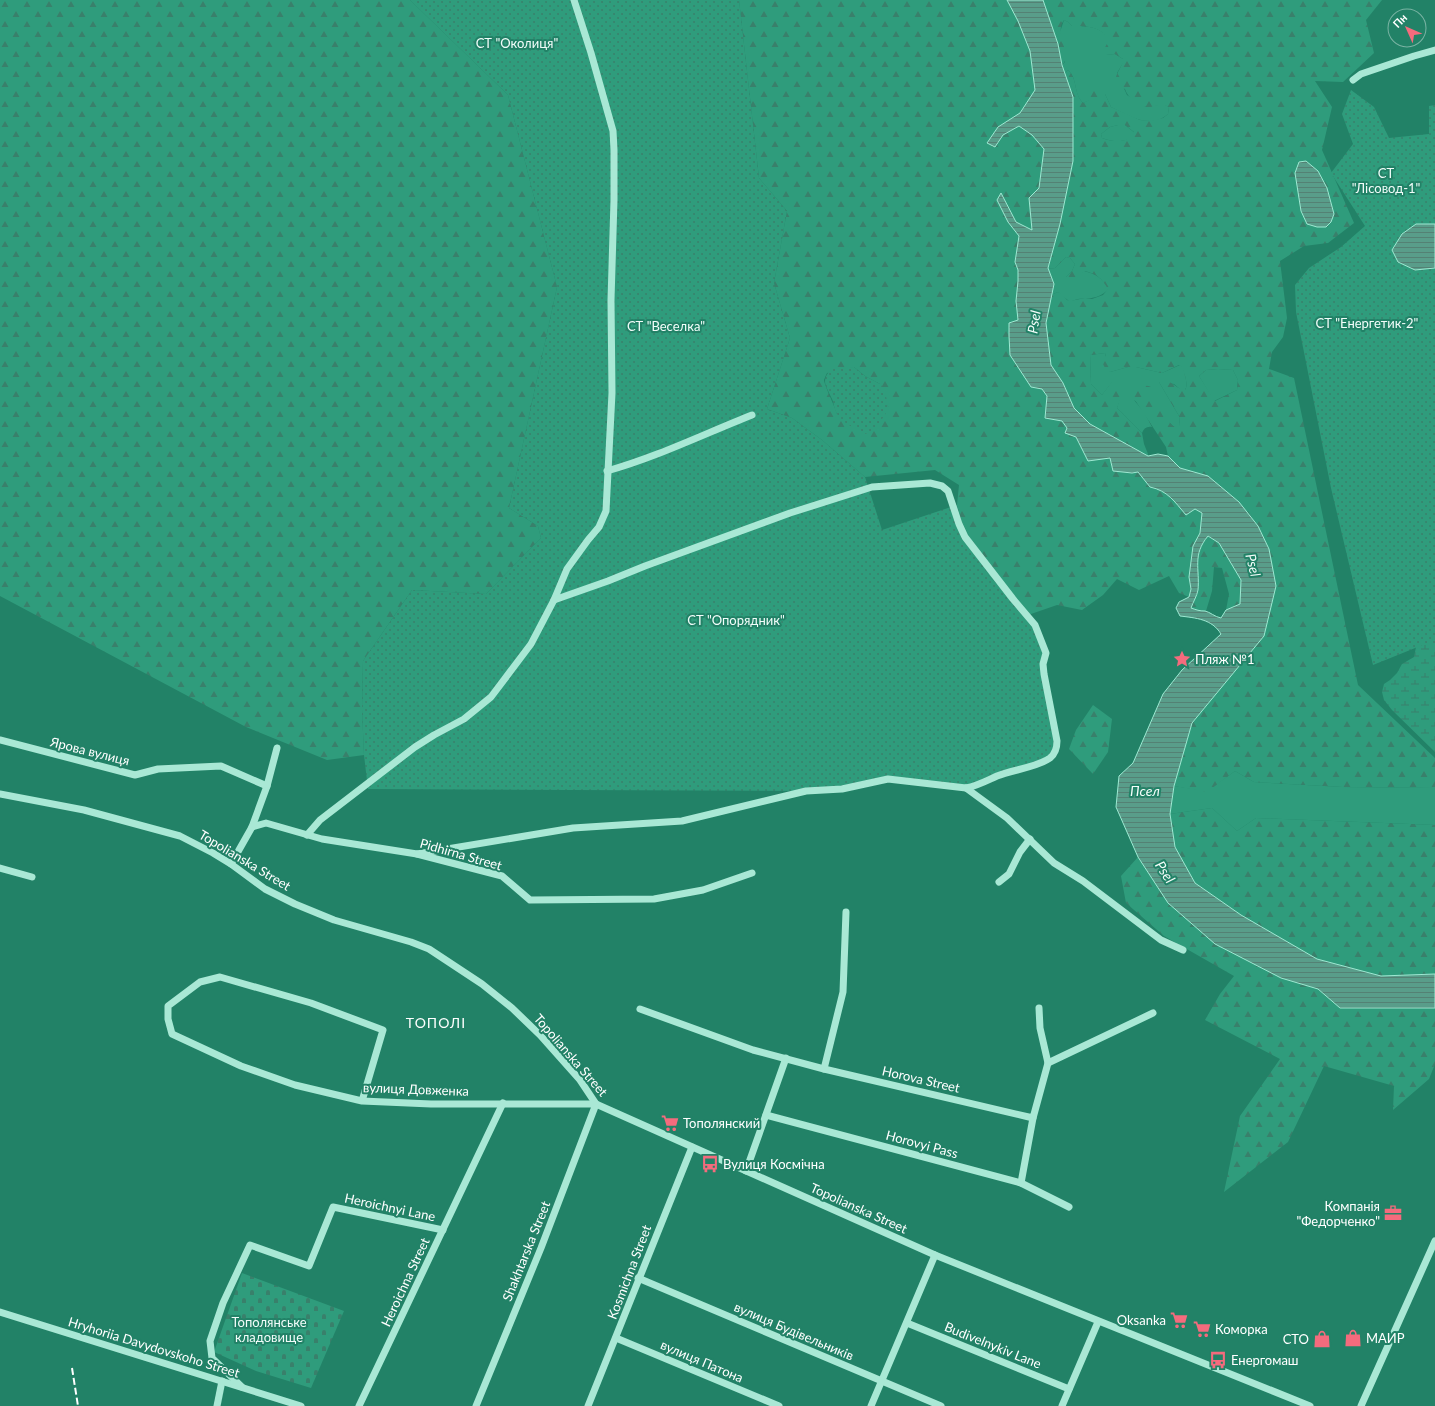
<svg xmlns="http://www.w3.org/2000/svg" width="1435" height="1406" viewBox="0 0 1435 1406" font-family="Lato,sans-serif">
	<defs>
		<pattern id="forest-firs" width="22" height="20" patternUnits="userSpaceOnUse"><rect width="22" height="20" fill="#2f9c7c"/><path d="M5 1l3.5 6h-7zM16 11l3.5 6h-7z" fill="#39806b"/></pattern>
		<pattern id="wetland-marsh" width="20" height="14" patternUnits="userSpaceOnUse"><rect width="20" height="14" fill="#2f9c7c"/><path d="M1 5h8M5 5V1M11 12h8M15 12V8" fill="none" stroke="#39806b"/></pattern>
		<pattern id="cemetery-stones" width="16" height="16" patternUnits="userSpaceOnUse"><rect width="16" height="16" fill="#2f9c7c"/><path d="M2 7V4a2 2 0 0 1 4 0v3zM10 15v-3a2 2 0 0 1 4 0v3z" fill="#39806b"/></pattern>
		<pattern id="garden-dots" width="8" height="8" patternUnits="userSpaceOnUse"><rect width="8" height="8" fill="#2f9c7c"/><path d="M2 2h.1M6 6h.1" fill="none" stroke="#39806b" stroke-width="1.8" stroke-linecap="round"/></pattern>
		<pattern id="water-rules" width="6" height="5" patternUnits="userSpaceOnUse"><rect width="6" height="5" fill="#599d8a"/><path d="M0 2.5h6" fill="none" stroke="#548174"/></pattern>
	</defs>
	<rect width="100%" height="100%" fill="#228267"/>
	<g fill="#2f9c7c">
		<path d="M1064,20L1068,22L1072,26C1087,26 1101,26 1110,40L1106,55L1115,54L1123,59V63L1117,73L1127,95L1146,107L1163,104L1169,107L1168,114C1150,130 1128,115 1111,107L1105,94L1083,103C1073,93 1078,79 1068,70L1065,73L1062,65L1065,62L1060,32Z"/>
		<path d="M1118,125H1125L1135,133C1129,144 1112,142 1102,138L1101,134L1110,127Z"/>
		<path d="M1066,257L1070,258L1075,264L1072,271L1066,277V284L1084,271C1096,274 1102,278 1109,289C1093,304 1086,294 1070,302L1058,292L1051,295L1054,284L1048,269L1055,268Z"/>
		<path d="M1105,353L1110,372L1128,367H1136L1162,373L1180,365L1183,367C1184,374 1189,384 1185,390H1181L1174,384L1159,382L1179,416L1180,426H1173L1170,423L1134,400L1144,412L1152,427C1147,426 1144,428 1142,433C1133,425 1126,416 1117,408L1121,395L1113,381L1102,395L1091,384L1090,355Z"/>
		<path d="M1218,369L1233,370L1238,380L1237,390L1214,401L1199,376L1206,370Z"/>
		<path d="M1235,771L1254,782L1343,787L1435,788V825L1256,818L1237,831L1212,808L1170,814L1174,786L1207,791Z"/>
	</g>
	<g fill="url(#forest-firs)" fill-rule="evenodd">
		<path d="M0,0H410L508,95L557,287L509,508L538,526L541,538L486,594L412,590L363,661L362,709L364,755L327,760L246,727L0,596Z"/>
		<path d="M739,0H1007L1018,21L1030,51L1035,90L1020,113L998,127L996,147L1003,135L1019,126L1032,135L1044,149L1039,188L1029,198L1032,230L1016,222L1001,194L997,200L1008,222L1019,236L1015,262L1018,270V281L1016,301L1018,321L1010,355L1031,387L1042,389L1047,396L1045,418L1062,421L1076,437L1082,448L1110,457L1132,473L1138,472L1150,487C1168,491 1174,501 1186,515L1195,509L1202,513L1200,533L1193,546L1189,577L1191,589L1189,597L1179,593L1169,576L1139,590L1117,579L1103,595L1082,610L1057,605L1028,615L989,576L961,520L957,505L959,485L935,470L865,477L822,440L792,418L767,409L790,338L774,283L787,211L759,178ZM854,367L865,376L880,384L837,414C835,407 824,384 824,380C825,377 826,375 827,373Z"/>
		<path d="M1043,0H1382L1366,20L1374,53L1343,82L1315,81L1332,107L1322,150L1354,223L1328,243L1304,246L1280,261L1287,318L1283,337L1272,352L1269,369L1294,378L1358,685L1435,758V788L1343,787L1254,782L1235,771L1207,792L1174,786L1192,723L1264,636L1269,549L1258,526L1239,502L1208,476L1180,468L1168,456L1166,447L1133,397C1137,389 1144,383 1151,387L1170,423L1173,426H1180L1179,416L1159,382C1170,377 1175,389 1185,390C1189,384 1184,374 1182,367L1179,365L1162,373L1136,367H1128L1110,372L1105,368L1103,364L1106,356L1105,353L1090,355L1091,384L1102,395L1113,380L1116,381L1122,395L1117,408C1126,416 1133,425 1142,433L1144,444L1148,454V456L1090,424L1074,408L1063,383L1051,365L1046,323L1051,295L1058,292L1062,294L1067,300L1070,301L1085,298L1092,299L1103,295L1108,289C1102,278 1096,274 1085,271L1066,285V277L1072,271L1075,264L1070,258L1066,257L1055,268L1048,269L1060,224L1073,161V97L1065,73L1068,70C1078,79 1073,92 1083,103L1089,100L1091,92L1098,88L1105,94L1111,107L1140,120L1150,121L1163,118L1168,114L1169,107C1159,102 1155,108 1147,107C1138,106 1127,97 1125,89L1116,85C1113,74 1123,68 1123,59L1115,54L1106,55L1102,53L1109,40C1101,26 1086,26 1072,26L1068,22L1064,20C1053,35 1074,54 1062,65L1058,44ZM1118,125H1125L1134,132C1129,144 1112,142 1102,138L1101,134L1110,127ZM1318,172L1327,188L1334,214L1301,211L1299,194ZM1218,369L1233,370L1238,380L1237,390L1215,401L1199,376L1206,370Z"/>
		<path d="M1207,536L1219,543L1241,580L1240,604L1226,610L1229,594L1222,568L1214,567L1212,591L1206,611L1200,612L1191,608L1198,591L1197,563L1201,546Z"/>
		<path d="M1093,705L1112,719L1108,752L1093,774L1069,749L1076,730Z"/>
		<path d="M1212,808L1237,831L1256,818L1435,825V974L1381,976L1317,959L1241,915L1195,883L1175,847L1170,814Z"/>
		<path d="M1138,857L1168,903L1281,978L1318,989L1340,1008H1435V1064L1429,1079L1393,1110L1394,1086L1324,1066L1288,1142L1224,1192L1240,1116L1280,1059L1205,1020L1220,994L1234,976L1164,936L1126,903L1121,876Z"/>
	</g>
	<path fill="url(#wetland-marsh)" d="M1435,636V752L1392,710L1384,700L1382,692L1384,684L1390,680L1397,673L1402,664L1414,657L1418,637Z"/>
	<path fill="url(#cemetery-stones)" d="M242,1273L344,1311L311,1388L256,1371L214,1352Z"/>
	<g fill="url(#garden-dots)">
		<path d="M410,0H739L759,178L787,211L774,283L790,338L767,409L792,418L822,440L865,477L882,530L957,505L961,520L989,576L1028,615L1046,653L1043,664L1057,741L1054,754L977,786L888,779L806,791L368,789L364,755L362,709L363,661L412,590L486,594L541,538L538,526L509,508L557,287L508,95Z"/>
		<path d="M1351,90L1374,107L1389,138L1429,134V106L1435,105V224H1416L1398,262L1415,270L1435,268V647L1430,642L1373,665L1331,488L1296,312L1295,285L1309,268L1341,247L1365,226L1331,173L1353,144L1342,114Z"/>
		<path d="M854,367L865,376L880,384L885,390L888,407L885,415L873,431L865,434C856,429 842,423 837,414C834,409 834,403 832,399C826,385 820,381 832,368Z"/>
	</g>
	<g fill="url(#water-rules)" stroke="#9de9d2" fill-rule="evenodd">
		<path d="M1007,0H1043L1058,44L1062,65L1073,97V161L1060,224L1048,268L1054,284L1046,323L1051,365L1063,383L1074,408L1090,424L1148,456L1158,454L1168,456L1180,468L1208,476L1239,502L1258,526L1269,549L1276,586L1264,636L1192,723L1174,786L1170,814L1175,847L1195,883L1241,915L1317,959L1381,976L1435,974V1008H1340L1318,989L1281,978L1215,944L1168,903L1138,857L1116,807L1119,776L1133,763L1163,694L1182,670L1221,634C1212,619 1196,618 1180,616L1176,608L1179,602L1189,597L1191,589L1189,577L1193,546L1200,533L1202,513L1195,509L1186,515C1174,501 1168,491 1150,487L1138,472L1132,473L1113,471L1110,458L1088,461L1076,437L1065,433L1067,428L1062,421L1045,418L1047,396L1042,389L1031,387L1010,355L1009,336V323L1018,320L1016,301L1018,281V270L1015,262L1019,236L1008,222L997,200L1001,193L1016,222L1032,230L1029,198L1039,188L1044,149L1032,135L1019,126L1003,135L995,147L987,143L998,127L1020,113L1035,90L1030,51L1018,21ZM1208,536L1219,543L1241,580L1240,604L1226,610L1221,618C1215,617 1210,612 1205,611C1199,611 1197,610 1191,608C1193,602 1197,596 1198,590C1200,569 1192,555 1208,536Z"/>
		<path d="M1306,161L1318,171L1327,188L1334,214L1331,222L1326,227H1317L1307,224L1301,211L1295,173L1299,162Z"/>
		<path d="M1416,224H1435V268L1415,270L1398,262L1392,250L1402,234Z"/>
	</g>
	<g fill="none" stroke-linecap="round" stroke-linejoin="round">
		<g stroke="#a9e8d5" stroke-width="7">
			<path d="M1353,80L1361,74L1414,56L1435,50"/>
			<path d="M607,471C657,457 704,434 752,415"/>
			<path d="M0,740L135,775L158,769L221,766L267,786"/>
			<path d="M966,788L1007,818L1054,863L1083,881L1161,940L1183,950"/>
			<path d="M0,794L84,810L180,836L213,853L231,864L265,889L295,904L334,920L411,942L429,949L482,984L512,1008L540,1035L580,1080L596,1104L935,1255L1310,1406"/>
			<path d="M252,827L266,823L322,839L417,854L502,876L530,900L654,899L703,890L752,873"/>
			<path d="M307,835L320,820L415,747L434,735L464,719L491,697L531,644L554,600L567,569L588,540L599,527L606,511L612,393L611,300L614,200V150L613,131L591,53L574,0"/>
			<path d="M417,854L573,828L682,821L806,791L842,789L888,779L966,788C977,786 986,781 997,776C1012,770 1038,767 1050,758C1055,754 1057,747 1057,741L1044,674L1043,664L1046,653L1035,625L1013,599L965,537L959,524L948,491L942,486L930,483L872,487L790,513L645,566L608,581L554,600"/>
			<path d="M231,864L252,827L267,786L277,748"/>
			<path d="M0,868L32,877"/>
			<path d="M999,882L1009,874L1020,852L1030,839"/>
			<path d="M1039,1008L1040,1028L1048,1063"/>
			<path d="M640,1009L753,1050L824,1069L1033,1118L1048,1063L1153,1013"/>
			<path d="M824,1069L843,992L846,912"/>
			<path d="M362,1101L383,1030L311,1003L220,977L200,982L168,1006V1019L172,1034L241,1066L295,1085L362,1101L431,1104H596L541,1248L476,1406"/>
			<path d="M766,1115L1021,1183L1069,1207"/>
			<path d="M746,1171L786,1058"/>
			<path d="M1021,1183L1033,1118"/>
			<path d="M638,1278L941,1406"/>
			<path d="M0,1312L301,1406"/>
			<path d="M907,1323L1069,1389"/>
			<path d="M616,1338L779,1406"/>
			<path d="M242,1387L212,1358L210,1341L223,1303L250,1245L309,1266L333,1207L443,1230"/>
			<path d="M217,1406L222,1381"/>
			<path d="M359,1406L503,1103"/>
			<path d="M588,1406L692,1147"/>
			<path d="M871,1406L935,1255"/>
			<path d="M1062,1406L1098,1322"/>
			<path d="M1361,1406L1435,1241"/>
		</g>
		<path stroke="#fff" stroke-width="2" stroke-dasharray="7 3" stroke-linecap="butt" d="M72,1368L78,1406"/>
	</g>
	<defs>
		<g id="sight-bare" transform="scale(1.38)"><path d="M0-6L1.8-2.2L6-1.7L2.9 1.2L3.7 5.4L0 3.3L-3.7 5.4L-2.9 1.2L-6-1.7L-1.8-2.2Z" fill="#f46b7d" stroke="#228267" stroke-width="2.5" paint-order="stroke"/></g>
		<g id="supermarket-bare" transform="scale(1.38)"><path d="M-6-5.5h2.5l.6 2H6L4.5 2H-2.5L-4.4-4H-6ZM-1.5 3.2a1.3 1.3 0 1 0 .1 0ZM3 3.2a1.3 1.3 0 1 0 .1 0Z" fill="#f46b7d" stroke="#228267" stroke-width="2.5" paint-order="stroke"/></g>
		<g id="bus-bare" transform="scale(1.38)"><path d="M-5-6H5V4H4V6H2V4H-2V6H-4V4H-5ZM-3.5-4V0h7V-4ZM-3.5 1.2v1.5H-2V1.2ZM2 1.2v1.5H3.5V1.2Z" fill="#f46b7d" stroke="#228267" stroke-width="2.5" paint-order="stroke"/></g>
		<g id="office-bare" transform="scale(1.38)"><path d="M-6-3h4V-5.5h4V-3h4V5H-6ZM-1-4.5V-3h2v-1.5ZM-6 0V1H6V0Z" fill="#f46b7d" stroke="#228267" stroke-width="2.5" paint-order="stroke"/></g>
		<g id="shop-bare" transform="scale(1.38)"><path d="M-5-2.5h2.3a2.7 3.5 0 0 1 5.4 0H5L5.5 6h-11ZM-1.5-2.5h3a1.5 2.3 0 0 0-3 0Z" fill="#f46b7d" stroke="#228267" stroke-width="2.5" paint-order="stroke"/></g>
	</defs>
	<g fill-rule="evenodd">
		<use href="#sight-bare" x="1182" y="659"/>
		<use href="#supermarket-bare" x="670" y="1123"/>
		<use href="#bus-bare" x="710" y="1164"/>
		<use href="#office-bare" x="1393" y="1213"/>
		<use href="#supermarket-bare" x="1179" y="1320"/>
		<use href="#supermarket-bare" x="1202" y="1329"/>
		<use href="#shop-bare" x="1353" y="1338"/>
		<use href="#shop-bare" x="1322" y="1339"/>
		<use href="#bus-bare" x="1218" y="1360"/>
	</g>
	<g text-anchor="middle" stroke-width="4" stroke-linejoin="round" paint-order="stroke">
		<g font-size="13" fill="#f2fdfa" stroke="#228267">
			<text x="517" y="48">СТ "Околиця"</text>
			<text x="1386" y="178">СТ<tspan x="1386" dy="15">"Лісовод-1"</tspan></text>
			<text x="1367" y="328">СТ "Енергетик-2"</text>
			<text x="666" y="331">СТ "Веселка"</text>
			<text x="736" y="625">СТ "Опорядник"</text>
			<text x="269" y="1327">Тополянське<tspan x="269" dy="15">кладовище</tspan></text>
		</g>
		<g font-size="13" fill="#fff" stroke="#228267" text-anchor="start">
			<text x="1195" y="664">Пляж №1</text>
			<text x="683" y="1128">Тополянский</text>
			<text x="723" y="1169">Вулиця Космічна</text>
			<text x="1380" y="1211" text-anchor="end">Компанія<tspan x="1380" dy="15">"Федорченко"</tspan></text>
			<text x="1166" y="1325" text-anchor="end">Oksanka</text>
			<text x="1215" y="1334">Коморка</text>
			<text x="1366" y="1343">МАИР</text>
			<text x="1309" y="1344" text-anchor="end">СТО</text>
			<text x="1231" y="1365">Енергомаш</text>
		</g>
		<g font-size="13" fill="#fff" stroke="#228267">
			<text transform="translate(90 751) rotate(14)" y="5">Ярова вулиця</text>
			<text transform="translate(461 854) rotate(16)" y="5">Pidhirna Street</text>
			<text transform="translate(245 860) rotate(31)" y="5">Topolianska Street</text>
			<text transform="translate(571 1055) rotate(49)" y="5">Topolianska Street</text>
			<text transform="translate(921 1079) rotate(13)" y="5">Horova Street</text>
			<text transform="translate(416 1089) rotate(2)" y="5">вулиця Довженка</text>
			<text transform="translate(922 1144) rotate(15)" y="5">Horovyi Pass</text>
			<text transform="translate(390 1207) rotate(12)" y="5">Heroichnyi Lane</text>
			<text transform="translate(859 1208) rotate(24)" y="5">Topolianska Street</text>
			<text transform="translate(526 1251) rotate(-68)" y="5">Shakhtarska Street</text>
			<text transform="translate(629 1272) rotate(-69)" y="5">Kosmichna Street</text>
			<text transform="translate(405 1282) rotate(-65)" y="5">Heroichna Street</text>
			<text transform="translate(794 1331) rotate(23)" y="5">вулиця Будівельників</text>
			<text transform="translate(993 1345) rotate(22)" y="5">Budivelnykiv Lane</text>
			<text transform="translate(154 1347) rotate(17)" y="5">Hryhoriia Davydovskoho Street</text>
			<text transform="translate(702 1361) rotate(23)" y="5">вулиця Патона</text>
		</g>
		<g font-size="14" font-style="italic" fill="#f4fdfa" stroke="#228267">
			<text transform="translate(1034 322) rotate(-81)" y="5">Psel</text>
			<text transform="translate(1253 565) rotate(76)" y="5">Psel</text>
			<text x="1145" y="796">Псел</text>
			<text transform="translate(1165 872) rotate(57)" y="5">Psel</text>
		</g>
		<g font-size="14" letter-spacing="1" fill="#fff" stroke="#228267">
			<text x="436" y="1028">ТОПОЛІ</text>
		</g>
	</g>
	<g transform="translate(1407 28) rotate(315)"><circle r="19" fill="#228267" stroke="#7ab4a4"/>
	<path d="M0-3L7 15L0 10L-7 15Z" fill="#f46b7d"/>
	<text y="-6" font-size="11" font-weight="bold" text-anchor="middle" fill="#ffffff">Пн</text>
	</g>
</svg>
